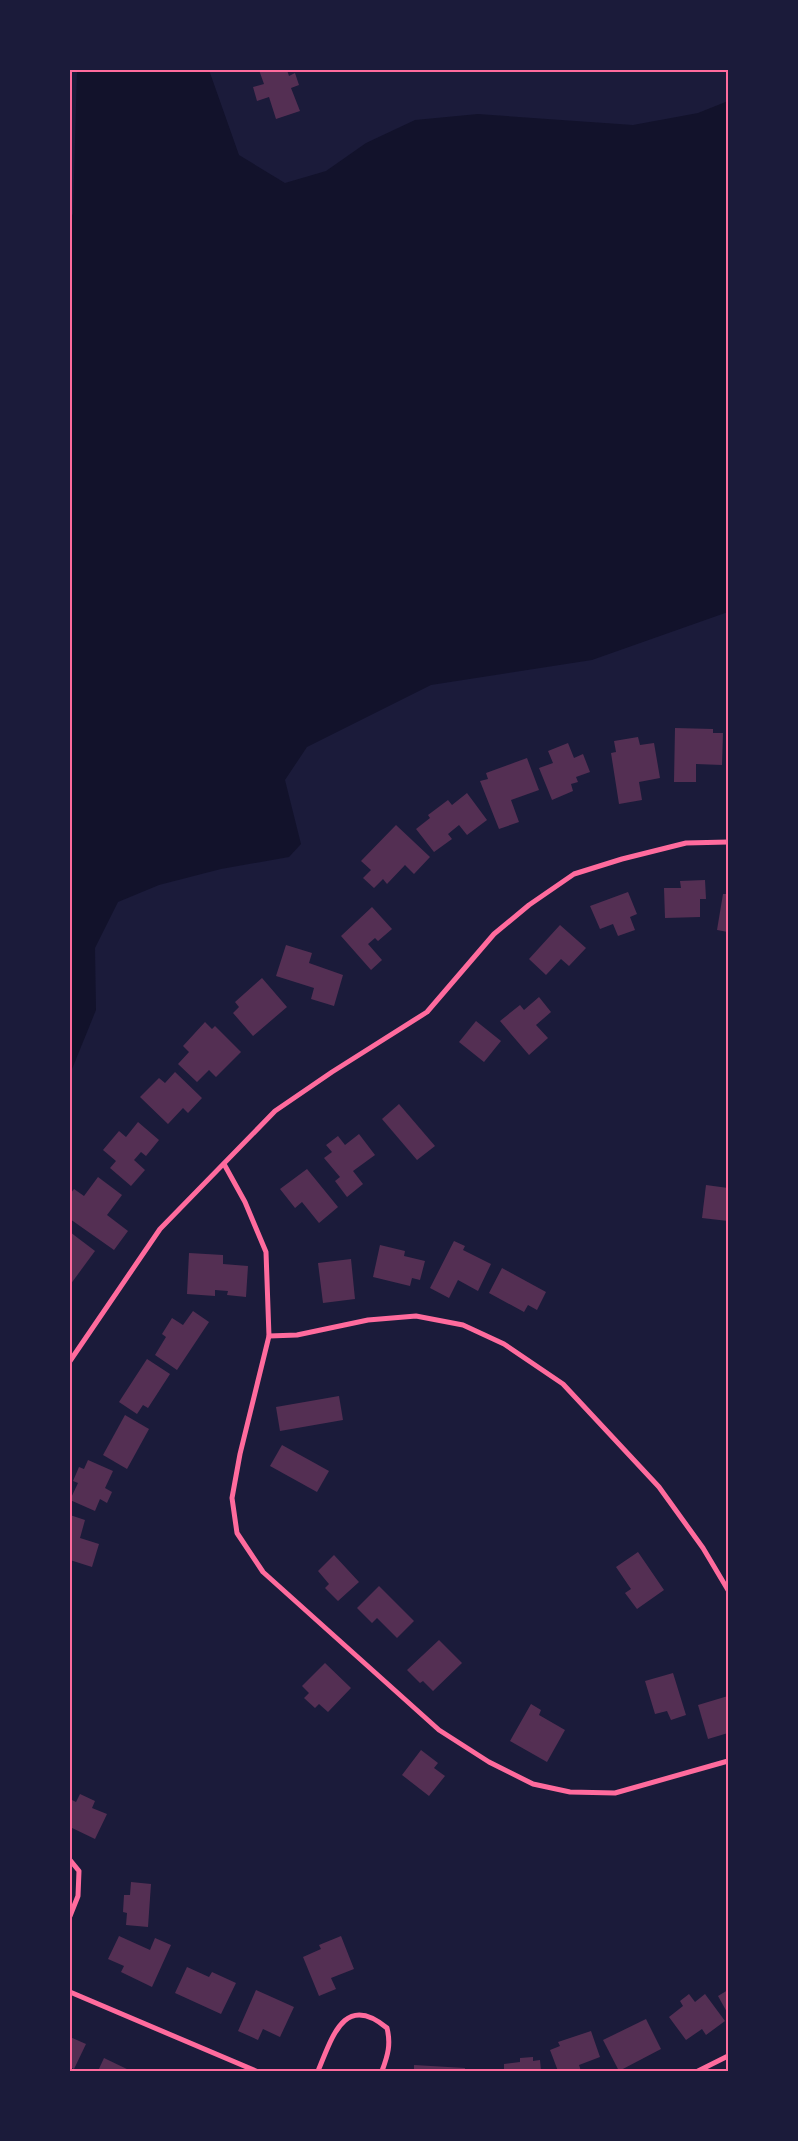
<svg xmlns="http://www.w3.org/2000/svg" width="798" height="2141" viewBox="0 0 798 2141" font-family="'Titillium Web',sans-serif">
	<rect width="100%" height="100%" fill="#1b1b3a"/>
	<path fill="#12122b" d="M77,70H209L239,155L285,183L326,171L366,143L415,120L478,114L633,125L698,113L728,101V612L592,660L431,685L307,747L285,780L301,844L289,857L221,869L159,885L118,902L95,948L96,1010L70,1074V218L73,214Z"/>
	<g fill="#542f53">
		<path d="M259,70H287L289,76L295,73L299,85L291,88L300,111L276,119L269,97L257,101L253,87L264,84Z"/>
		<path d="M675,728L713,729V733H723L722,765L696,764V782H674Z"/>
		<path d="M638,737L640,745L654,743L660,778L639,782L642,800L619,804L611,753L616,752L614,741Z"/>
		<path d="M568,743L574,758L583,754L590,772L576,777L578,782L571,784L573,791L552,800L539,768L553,763L548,751Z"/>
		<path d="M527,758L539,790L511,800L519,822L499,829L480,781L488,779L486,773Z"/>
		<path d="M467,793L487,820L467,835L459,825L448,834L452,839L434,852L416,829L430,818L428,815L448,800L452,805Z"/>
		<path d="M396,825L430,857L414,874L405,865L387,884L383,879L374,888L363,878L371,870L361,861Z"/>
		<path d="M705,880L706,899H700V917L665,918L664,888H681L680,881Z"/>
		<path d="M628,892L637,914L630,917L635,930L618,936L613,924L600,929L590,906Z"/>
		<path d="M723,894H728V932L717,930Z"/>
		<path d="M372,907L392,929L378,941L375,938L368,944L382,960L371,970L341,936Z"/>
		<path d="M560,925L586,948L569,966L561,959L546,975L529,959Z"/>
		<path d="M286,945L312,953L309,963L343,975L334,1006L311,999L314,988L276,976Z"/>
		<path d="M262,978L287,1007L253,1036L233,1013L239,1007L235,1002Z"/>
		<path d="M539,997L551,1012L536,1025L548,1038L529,1055L500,1021L520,1005L524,1010Z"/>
		<path d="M476,1021L501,1041L484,1062L459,1042Z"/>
		<path d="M205,1022L212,1029L215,1026L241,1052L216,1077L209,1070L197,1082L178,1064L189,1052L183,1046Z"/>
		<path d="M175,1072L202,1098L188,1113L183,1108L168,1124L140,1097L159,1078L165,1083Z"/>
		<path d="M399,1104L435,1146L417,1160L382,1119Z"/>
		<path d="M138,1122L159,1140L146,1156L141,1152L134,1160L145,1170L131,1186L110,1168L116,1161L103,1150L119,1131L126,1137Z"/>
		<path d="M359,1134L375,1155L353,1171L363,1184L347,1197L335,1181L340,1177L324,1158L332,1152L326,1145L338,1136L345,1145Z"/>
		<path d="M307,1169L338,1207L319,1223L302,1202L295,1208L280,1189Z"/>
		<path d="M98,1177L122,1195L107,1215L128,1231L114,1250L70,1219V1194L74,1189L84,1196Z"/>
		<path d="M706,1185L728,1188V1221L702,1218Z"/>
		<path d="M70,1232L95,1251L70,1285Z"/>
		<path d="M454,1241L465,1246L463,1250L491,1264L478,1291L458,1280L449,1298L430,1288Z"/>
		<path d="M380,1245L405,1251L404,1256L425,1261L420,1280L412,1278L410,1286L373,1277Z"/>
		<path d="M189,1253L223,1255V1264L248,1266L246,1297L227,1295L228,1291L215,1290V1296L187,1294Z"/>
		<path d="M351,1259L355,1299L323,1303L318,1263Z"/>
		<path d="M502,1268L546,1292L537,1310L528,1305L524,1312L489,1293Z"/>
		<path d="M193,1311L209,1322L177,1370L155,1355L166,1337L162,1334L172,1318L183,1325Z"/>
		<path d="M147,1359L170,1374L148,1408L143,1405L137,1414L119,1402Z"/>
		<path d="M339,1396L343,1420L280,1431L276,1407Z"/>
		<path d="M125,1415L149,1429L127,1469L103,1455Z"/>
		<path d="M282,1445L329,1471L317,1492L270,1466Z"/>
		<path d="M88,1460L113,1471L105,1488L112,1492L107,1503L100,1499L95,1511L70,1500L78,1483L73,1481L79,1467L84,1469Z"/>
		<path d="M70,1515L85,1520L80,1538L99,1544L92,1567L70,1560Z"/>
		<path d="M638,1552L664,1590L637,1609L625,1593L631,1589L616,1567Z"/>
		<path d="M334,1555L359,1582L338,1601L325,1588L329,1584L318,1571Z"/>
		<path d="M379,1586L414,1621L397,1638L377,1618L372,1623L357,1608Z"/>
		<path d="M439,1640L462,1663L433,1691L423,1681L420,1683L407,1670Z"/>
		<path d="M325,1663L351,1688L328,1712L319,1704L315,1708L304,1698L309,1693L302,1686Z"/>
		<path d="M673,1673L686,1715L671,1720L667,1711L655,1714L645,1681Z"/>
		<path d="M728,1696V1733L708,1739L698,1705Z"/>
		<path d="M531,1704L541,1710L539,1715L565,1730L547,1762L510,1741Z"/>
		<path d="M421,1750L438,1763L434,1768L445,1776L429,1796L402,1775Z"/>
		<path d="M80,1794L95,1801L92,1808L107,1814L95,1839L70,1827V1799L76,1802Z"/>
		<path d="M131,1882L151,1884L148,1927L126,1925L127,1913L123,1912L124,1895H130Z"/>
		<path d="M119,1936L150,1950L155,1938L171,1945L152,1987L121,1972L124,1966L108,1959Z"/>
		<path d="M341,1936L354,1969L331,1978L336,1989L319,1996L303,1957L321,1949L319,1945Z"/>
		<path d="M187,1967L209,1977L212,1972L236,1983L221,2014L175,1993Z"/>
		<path d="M256,1990L294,2007L280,2037L263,2029L258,2040L238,2031Z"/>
		<path d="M728,1990V2014L718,1996Z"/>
		<path d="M689,1994L695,2002L705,1994L725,2021L706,2035L702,2029L686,2040L669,2017L683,2006L680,2001Z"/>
		<path d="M646,2019L661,2049L619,2071L603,2040Z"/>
		<path d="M591,2031L600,2057L579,2065L581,2071H558L550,2050L560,2046L558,2042Z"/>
		<path d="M70,2037L86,2044L74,2069L70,2067Z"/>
		<path d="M533,2057V2061L540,2060L541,2071H504V2064L520,2062V2058Z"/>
		<path d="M104,2058L131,2071H98Z"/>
		<path d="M414,2065L465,2068V2071H414Z"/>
	</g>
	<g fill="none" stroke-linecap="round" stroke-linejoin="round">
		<g stroke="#ff6b9d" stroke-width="5">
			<path d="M224,1164L245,1202L266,1252L269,1336L240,1454L232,1498L237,1533L263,1572L439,1730L489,1762L533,1784L570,1792L615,1793L728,1761"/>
			<path d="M269,1336L297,1335L368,1320L416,1316L463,1325L504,1344L563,1384L659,1487L703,1548L728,1590"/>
			<path d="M70,1361L160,1229L275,1111L332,1072L427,1012L494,934L529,905L574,874L622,859L686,843L728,842"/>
			<path d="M70,1860L79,1871L78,1896L70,1916"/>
			<path d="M70,1992L256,2071"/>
			<path d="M318,2071C332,2038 344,1992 387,2028C391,2044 388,2055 382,2071"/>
			<path d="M698,2071L728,2056"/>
		</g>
	</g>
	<rect width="798" height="2141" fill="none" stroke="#1b1b3a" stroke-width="142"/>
	<rect x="71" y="71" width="656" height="1999" fill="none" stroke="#ff6b9d" stroke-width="2"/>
</svg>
